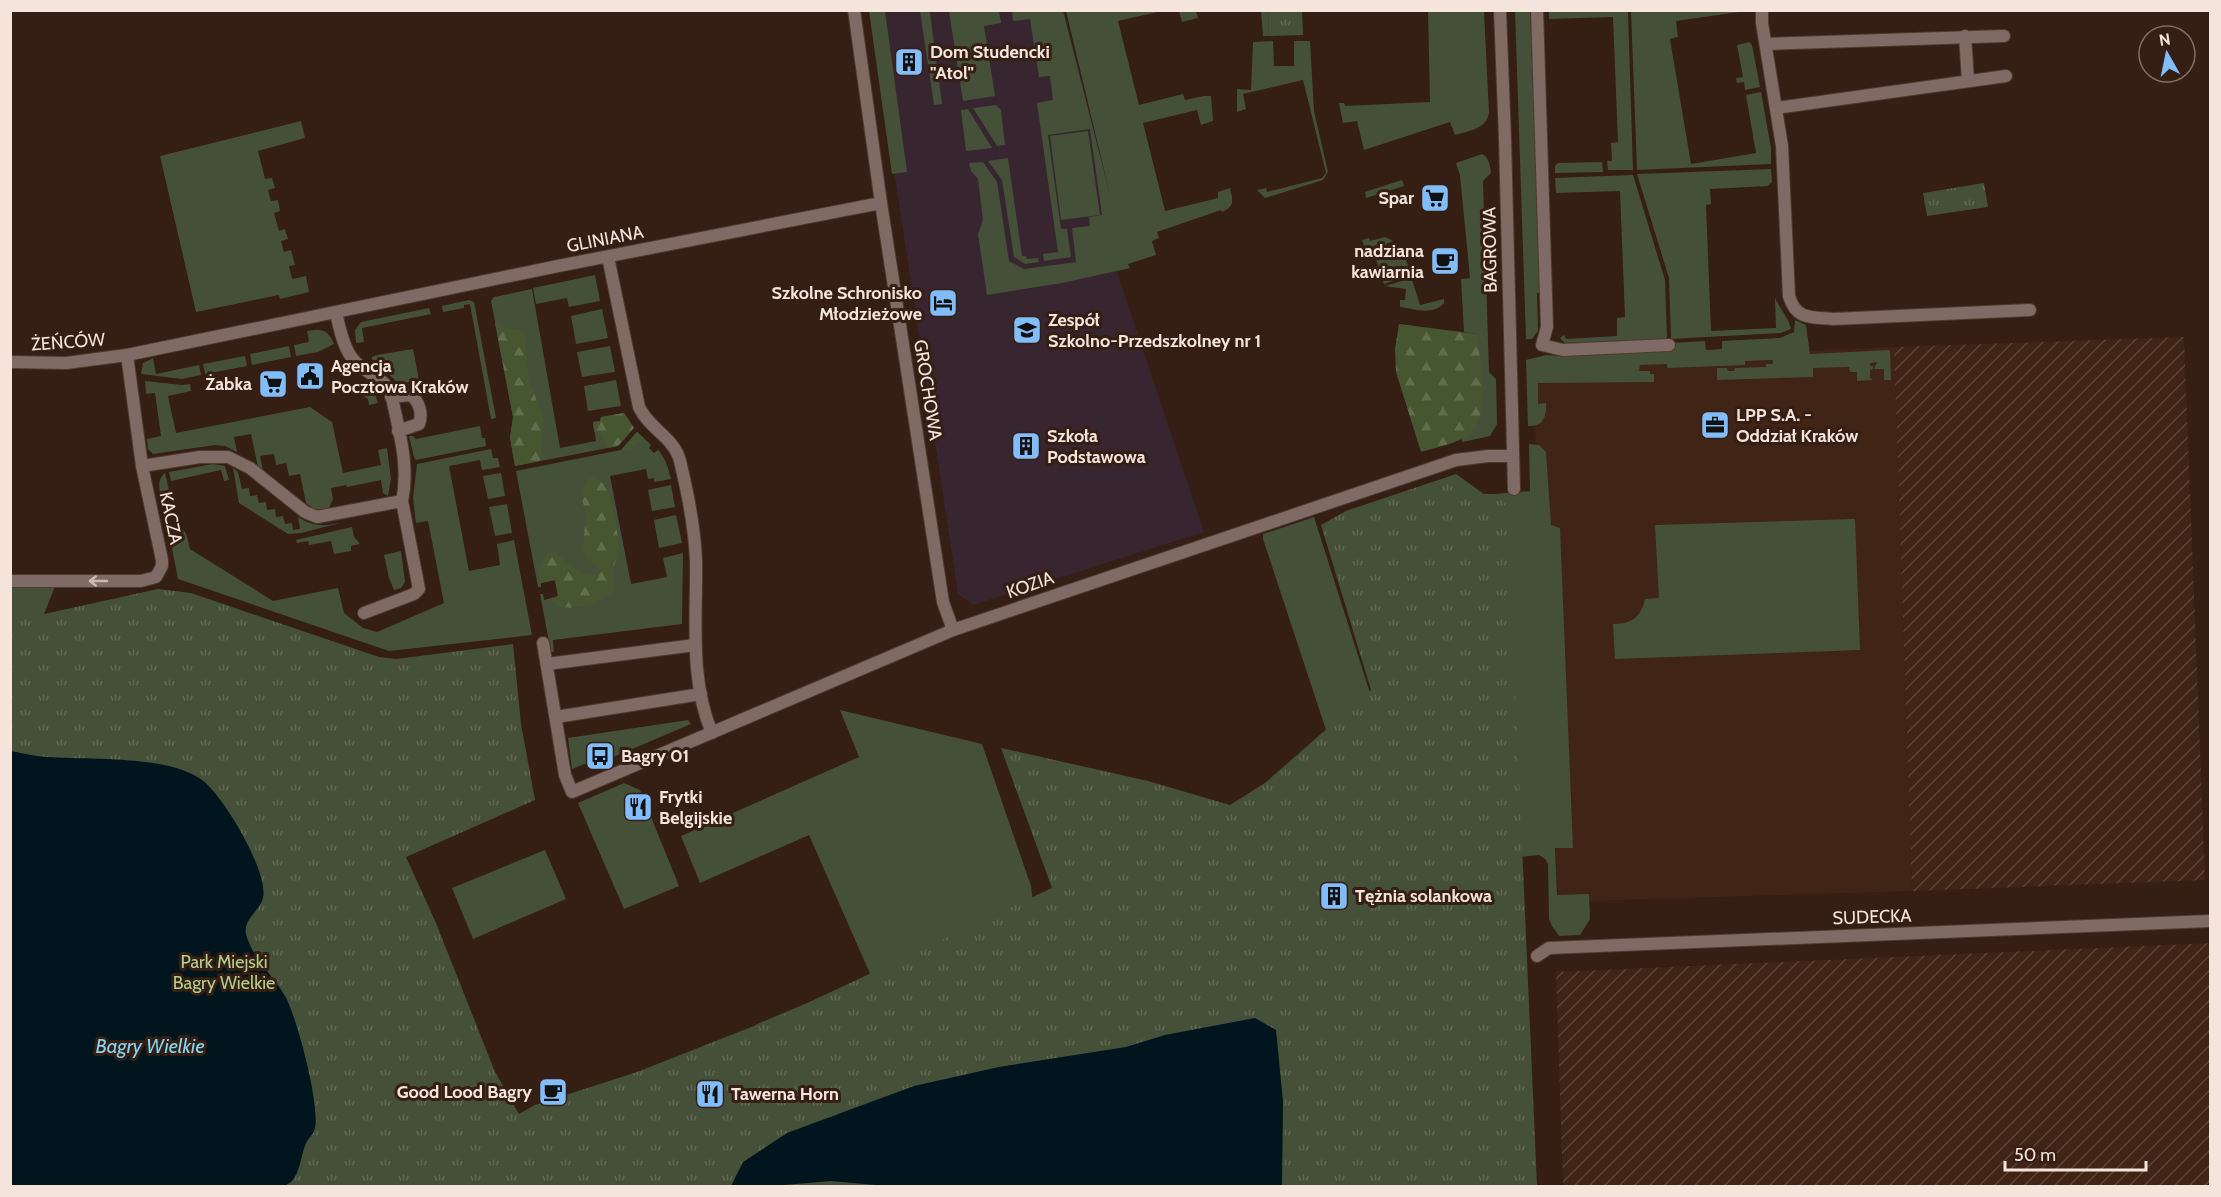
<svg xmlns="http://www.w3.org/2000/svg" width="2221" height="1197" viewBox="0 0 2221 1197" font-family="Cabin,sans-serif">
	<defs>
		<pattern id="industrial-furrows" width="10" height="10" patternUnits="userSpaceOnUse" patternTransform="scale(1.5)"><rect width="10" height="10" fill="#402415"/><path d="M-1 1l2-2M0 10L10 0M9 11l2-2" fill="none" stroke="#5c4436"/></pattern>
		<pattern id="forest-firs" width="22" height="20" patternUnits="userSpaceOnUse" patternTransform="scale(1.5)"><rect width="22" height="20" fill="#465631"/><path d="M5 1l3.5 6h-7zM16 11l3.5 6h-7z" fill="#616e4e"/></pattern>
		<pattern id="park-tufts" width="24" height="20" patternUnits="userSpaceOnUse" patternTransform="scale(1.5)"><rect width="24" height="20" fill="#455038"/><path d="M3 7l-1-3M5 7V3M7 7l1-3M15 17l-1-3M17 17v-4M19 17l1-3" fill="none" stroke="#606954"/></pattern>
	</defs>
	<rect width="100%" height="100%" fill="#351e13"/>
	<path fill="#402415" d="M1894,347L1912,891L1558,902L1532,364Z"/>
	<g fill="url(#industrial-furrows)">
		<path d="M2184,337L2205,880L1912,891L1894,347Z"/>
		<path d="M2210,943V1186H1563L1556,972Z"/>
	</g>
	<path fill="#37262f" d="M870,11H1064L1129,268L1117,272L1204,532L973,605L958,594Z"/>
	<g fill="#455038">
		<path d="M869,11H885L907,172L892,174Z"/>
		<path d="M920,11H929L930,13L942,104L934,105Z"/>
		<path d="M949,11H999L1001,23L984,26L995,96L963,101Z"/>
		<path d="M1012,11H1063L1111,199L1066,11H1162L1118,21L1139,105L1183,94L1185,100L1204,96H1211L1213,121L1201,125L1197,110L1143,123L1165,211L1218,198V192L1230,188C1233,201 1235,206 1222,212L1221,210L1157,232L1159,238L1152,241L1156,255L1128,264L1130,268L1062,283L987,295L978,234L983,220L978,179L971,171L969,163L983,162L997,182L1009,261L1024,269L1076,262L1072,228L1090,226L1089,217L1102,215L1090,129L1048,135L1061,229H1067L1071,257L1044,261L1043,254L1058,252L1037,103L1053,100L1050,76L1039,77L1030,19L1013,21Z"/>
		<path d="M1179,11H1196L1198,18L1182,22Z"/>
		<path d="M1261,11H1268L1269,36H1263Z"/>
		<path d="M1428,11H1484L1489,113C1486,129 1469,131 1455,135L1450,122L1364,150L1357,121L1343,123L1339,103H1344L1345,106L1430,102Z"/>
		<path d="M1515,11H1530L1541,293H1537L1538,331L1532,339H1526Z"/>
		<path d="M1549,11H1628L1633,170H1608L1607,161H1612L1611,143L1618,142L1613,17L1549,19Z"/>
		<path d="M1631,11H1746L1676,21L1678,37L1670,39L1691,164L1756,153L1746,95L1761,92L1771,148V164L1637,170Z"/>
		<path d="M1273,41L1274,66H1294V41H1310L1314,111L1328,172L1323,180L1265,198L1257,190L1266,188L1267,192L1322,178L1326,173L1303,80L1243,94L1246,109L1237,112V89L1251,90L1253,42Z"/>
		<path d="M1749,42L1752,45L1760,87L1745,90L1744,82L1737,83L1736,78L1743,77L1737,45Z"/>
		<path d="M996,105L1001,110L1005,145L997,146L973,108Z"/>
		<path d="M968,109L992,148L966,151L961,110Z"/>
		<path d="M301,121L305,138L258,151L265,179L272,178L275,188L268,190L271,201L278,200L280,211L274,213L279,231L285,229L288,239L281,241L284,252L291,250L295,265L289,266L292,279L306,276L309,292L280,299L279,295L196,312L160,156Z"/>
		<path d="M1088,131L1100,215L1061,220L1050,136Z"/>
		<path d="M1482,154C1489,157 1490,166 1491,173L1483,181L1489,372L1496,379L1497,424L1490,436L1463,442L1461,439L1473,430L1479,418L1477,334L1464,332L1461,279L1470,278L1460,175L1456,163Z"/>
		<path d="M1008,158L1022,256H1026L1027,259L1038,258L1039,262L1025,264L1014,257L1002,180L988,161Z"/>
		<path d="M1602,162L1603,172L1555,173V166L1558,163Z"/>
		<path d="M1771,169L1772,182L1768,186L1710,189L1711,204L1706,205L1711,331L1776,328L1775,298C1780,309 1789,318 1791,329L1781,333L1671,339L1669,278L1637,174Z"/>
		<path d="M1633,175L1665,280L1667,339L1565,343L1560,338L1564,335L1566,339L1617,336V318L1625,317L1620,191L1556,193L1555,178Z"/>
		<path d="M1402,180L1404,186L1366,198L1365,192Z"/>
		<path d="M1385,237L1393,241L1386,244L1387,246L1366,252L1362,240L1369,238L1370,241Z"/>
		<path d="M1402,247L1420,305L1444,299V303C1433,316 1415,309 1400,307V300H1405L1406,289L1385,286L1405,280V277L1384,284L1375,256Z"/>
		<path d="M595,275L600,301L569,307L567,298L536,304L533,288Z"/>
		<path d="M532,289L560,448L596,441L593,422L600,421L601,417L624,413L634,428L618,446L515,466L510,438L513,417L491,301L494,297Z"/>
		<path d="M469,300L474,302L496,418L491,419L470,304L464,305V308L443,312L442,306Z"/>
		<path d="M429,308L431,314L362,328L364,342L356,343L355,330L361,322Z"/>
		<path d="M602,309L608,338L576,344L571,316Z"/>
		<path d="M1795,320L1806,325L1810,354L1890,350L1891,380H1884V369H1874L1877,362L1870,363V366H1873V369L1870,370V378L1873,380L1857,381V372H1850L1849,367L1813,368V377L1717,380V368H1727L1728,371H1734L1735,368L1766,367V364H1773V360L1745,361V365L1667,368V364L1640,365L1639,371H1650V374H1654V382L1538,383V404L1546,403C1547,416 1543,427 1528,426L1526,360L1546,355L1562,356L1671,351V343L1705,341L1706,350L1722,349V341L1780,338L1794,332Z"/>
		<path d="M314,330C325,329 330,334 334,344L318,352L296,356L294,345L309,342L307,331Z"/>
		<path d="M289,346L291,357L252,365L250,354Z"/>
		<path d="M610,346L615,372L582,377L577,352Z"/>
		<path d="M413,349L419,380L399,384L372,359V357L377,355Z"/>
		<path d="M245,356L247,366L205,374L203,364Z"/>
		<path d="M153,358L156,374L199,365L201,375L182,379L141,374L143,363Z"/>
		<path d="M616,380L621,406L588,411L584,386Z"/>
		<path d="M145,381L182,385L190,384L191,391L168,396L176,433L310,407L332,422L343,473L381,465L378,450L387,448L391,479L388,496L383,493L381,480L347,487L346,485L331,488L333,499L328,510L314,509L306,503L300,474L289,476L286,463L276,465L274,454L260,456L263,471L258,467L251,434L234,437L237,452L225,446L215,445L153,454L148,449L147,439L161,436L155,393L146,394Z"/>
		<path d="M360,383L375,394L378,403L369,405L368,399L355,390Z"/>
		<path d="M480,426L482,438H485L486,446L416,460L414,457L409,436H413L416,439Z"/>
		<path d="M637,432L651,445L649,448L654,453L658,450C666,459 668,467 671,479L654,482V478L648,479L646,469L610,476L631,584L667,577L663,558L683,553L682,624L553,640L554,652H551L540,594H543L544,600L558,596L555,580L541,583V587H538L516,471L621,450Z"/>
		<path d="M1529,444L1539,445L1546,452L1551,525L1560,528L1573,848H1555L1557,895L1589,894L1590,919L1580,935L1559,936L1552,926L1549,919L1548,864L1545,859L1539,855L1498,859L1493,519L1494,494L1530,491Z"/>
		<path d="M491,449L493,458H498L500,467L482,470L480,460L449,466L469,571L500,565L497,544L514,540L532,635L389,651L178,579L168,528L172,525C187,526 187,537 190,549L273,601L338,588L344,613L363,628L377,632L444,603L428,521L416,523L413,498L417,464Z"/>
		<path d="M213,464L225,466L229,480L224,481L221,470L171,481L169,472Z"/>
		<path d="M233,468L238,472L242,489L249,488L250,496L257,495L259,503L266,502L267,510L275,509L276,517L283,516L285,524L292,523L293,530L300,529L298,517C314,528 326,526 344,522L301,533L288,534L239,503Z"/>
		<path d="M165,473L174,512L171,517H166C163,505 153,481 165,473Z"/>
		<path d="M501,473L505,496L488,499L483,476Z"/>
		<path d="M671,485L675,507L652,511L648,490Z"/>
		<path d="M507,504L512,533L495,536L489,507Z"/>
		<path d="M676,515L682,543L659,548L654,520Z"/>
		<path d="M1314,517L1370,693L1327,733L1263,539V534Z"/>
		<path d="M1855,519L1860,650L1615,659L1613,624C1632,624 1641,617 1645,599L1659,598L1655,525Z"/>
		<path d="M352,527L354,537L360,544L351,546V551L334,554L331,541L309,545L308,541L297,543L296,540Z"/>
		<path d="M401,551L405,582L401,588L394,590L389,578L384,555Z"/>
		<path d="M11,583L56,584L11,697Z"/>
		<path d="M840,710L982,744L1031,886L1037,938L766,1024L755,1025L871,976L809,835L700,883L681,836L859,757Z"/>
		<path d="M688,720L691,724L611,758L605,750L591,756L592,761L572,769L568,738Z"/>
		<path d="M624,783L640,790L679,886L624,909L578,803Z"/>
		<path d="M545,850L566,899L473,939L452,888Z"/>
	</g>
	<g fill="url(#forest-firs)">
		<path d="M495,323L507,328L524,331L529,380L544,420L540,461L515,466L510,438L513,417Z"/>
		<path d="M1399,324L1477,334C1479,359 1491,411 1473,431C1461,443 1437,447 1421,452L1396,372L1395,349Z"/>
		<path d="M624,413L634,428L618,446L607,448L602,437L594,431L593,422L600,421L601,417Z"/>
		<path d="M637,432L644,438L630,449L621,450Z"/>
		<path d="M590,478H595L604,484L611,498L620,549L612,572L616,589C603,602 571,614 554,604L552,600L558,596L555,580L541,583C537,569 539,564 548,554L558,553C570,567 581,578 601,573V571L589,560L583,548L586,513L582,499L584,487Z"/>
	</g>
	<g fill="url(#park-tufts)">
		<path d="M1268,11H1302L1303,35L1269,36Z"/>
		<path d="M1984,183L1988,207L1927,216L1923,193Z"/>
		<path d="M1456,474L1484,494H1494L1507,505L1537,1186H11V616L26,618L158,589L191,593L379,657L396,659L513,644L521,724L535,800L406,857L436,923L495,1072L519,1114L535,1105L637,1072L782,1015L1052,888L1001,748L1148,781L1230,805L1265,783L1371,690L1321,525L1346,511Z"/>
	</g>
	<g fill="#00151d">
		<path d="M11,751C22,753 34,756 46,757C88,760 169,755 202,780C223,795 269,872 263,898C260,911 243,919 246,934C252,958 273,975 285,996C297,1017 320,1105 315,1128C314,1134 309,1137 306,1143C301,1154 300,1173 292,1181C290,1183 287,1184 285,1186H11Z"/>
		<path d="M1255,1018L1276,1030L1283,1102L1282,1186H886L831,1181L772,1186H731L743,1162L787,1133L914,1086L999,1067L1126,1047L1165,1035Z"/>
	</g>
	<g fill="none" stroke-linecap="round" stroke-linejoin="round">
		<g stroke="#503a2f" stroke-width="14">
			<g id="street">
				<path d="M854,10L881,203L943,602L953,630"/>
				<path d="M1500,10L1505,139L1514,489"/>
				<path d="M1537,10L1547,327L1542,345L1563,350L1669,345"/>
				<path d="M1762,10V23L1782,146L1789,296C1796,320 1811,317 1833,319L2030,310"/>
				<path d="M1965,36L1968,81"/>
				<path d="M1766,44L2004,36"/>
				<path d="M1776,108L2006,76"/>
				<path d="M608,257L639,407C649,429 674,437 680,461C687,490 695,531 696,561C697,617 689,679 712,733"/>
				<path d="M10,362L66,363L127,355L558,266L881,203"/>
				<path d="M391,397L410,395C419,400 423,414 419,424L398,431"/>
				<path d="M142,466L200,457H228L250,468L305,512L317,517L402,501C410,465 398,428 391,393C384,377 362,372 352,358C343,346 339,327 336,312"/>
				<path d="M10,581H141L156,577L162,566V560L142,466L127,355"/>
				<path d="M364,613L414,594L419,589L402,501"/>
				<path d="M543,643L565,775L572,792L953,630L1456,460L1488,456H1513"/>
				<path d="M547,664L695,645"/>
				<path d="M556,717L701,694"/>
				<path d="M1537,956L1549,948L2210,921"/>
			</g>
		</g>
		<use href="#street" stroke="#7f6a65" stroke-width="12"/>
	</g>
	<defs><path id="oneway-shaft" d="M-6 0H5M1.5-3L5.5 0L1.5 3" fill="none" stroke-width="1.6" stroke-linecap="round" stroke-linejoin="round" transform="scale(1.5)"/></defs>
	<use stroke="#cbb9b2" href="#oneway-shaft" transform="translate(98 581) rotate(-180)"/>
	<defs>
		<g id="building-square" transform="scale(1.5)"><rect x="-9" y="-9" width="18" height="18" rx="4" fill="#80bdfa" stroke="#351e13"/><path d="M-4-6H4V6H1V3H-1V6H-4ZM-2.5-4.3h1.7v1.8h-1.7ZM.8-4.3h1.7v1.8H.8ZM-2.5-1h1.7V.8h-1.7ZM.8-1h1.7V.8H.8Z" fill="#111"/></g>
		<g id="supermarket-square" transform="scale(1.5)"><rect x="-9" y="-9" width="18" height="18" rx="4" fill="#80bdfa" stroke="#351e13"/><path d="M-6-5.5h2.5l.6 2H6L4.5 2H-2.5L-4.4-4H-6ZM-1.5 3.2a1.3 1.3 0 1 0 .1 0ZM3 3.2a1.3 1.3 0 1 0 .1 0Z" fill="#111"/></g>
		<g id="cafe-square" transform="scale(1.5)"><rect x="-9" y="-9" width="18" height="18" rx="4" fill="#80bdfa" stroke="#351e13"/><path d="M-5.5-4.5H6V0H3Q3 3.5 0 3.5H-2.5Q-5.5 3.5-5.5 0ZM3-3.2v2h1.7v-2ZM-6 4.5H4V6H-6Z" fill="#111"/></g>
		<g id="hotel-square" transform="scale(1.5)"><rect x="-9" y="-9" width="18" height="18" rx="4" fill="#80bdfa" stroke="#351e13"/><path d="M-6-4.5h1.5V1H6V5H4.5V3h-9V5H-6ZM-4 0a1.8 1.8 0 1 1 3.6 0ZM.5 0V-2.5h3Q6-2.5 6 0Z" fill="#111"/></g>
		<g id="school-square" transform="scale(1.5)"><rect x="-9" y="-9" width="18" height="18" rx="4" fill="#80bdfa" stroke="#351e13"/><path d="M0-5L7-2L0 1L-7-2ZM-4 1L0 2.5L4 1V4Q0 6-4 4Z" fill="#111"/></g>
		<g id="civic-square" transform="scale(1.5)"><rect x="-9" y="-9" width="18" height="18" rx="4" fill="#80bdfa" stroke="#351e13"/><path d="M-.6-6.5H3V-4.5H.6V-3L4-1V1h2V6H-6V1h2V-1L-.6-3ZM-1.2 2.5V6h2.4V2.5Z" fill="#111"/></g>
		<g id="office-square" transform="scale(1.5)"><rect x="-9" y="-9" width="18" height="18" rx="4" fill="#80bdfa" stroke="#351e13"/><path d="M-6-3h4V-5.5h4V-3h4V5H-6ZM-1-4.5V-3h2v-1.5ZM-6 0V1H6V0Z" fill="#111"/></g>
		<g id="bus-square" transform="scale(1.5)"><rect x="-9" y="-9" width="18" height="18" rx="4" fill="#80bdfa" stroke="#351e13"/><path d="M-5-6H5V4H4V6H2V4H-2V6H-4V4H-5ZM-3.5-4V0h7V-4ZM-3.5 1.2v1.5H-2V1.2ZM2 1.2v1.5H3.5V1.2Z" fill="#111"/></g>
		<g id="restaurant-square" transform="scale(1.5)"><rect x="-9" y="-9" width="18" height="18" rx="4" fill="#80bdfa" stroke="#351e13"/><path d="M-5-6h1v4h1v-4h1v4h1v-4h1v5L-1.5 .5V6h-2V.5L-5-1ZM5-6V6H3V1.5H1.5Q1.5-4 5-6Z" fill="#111"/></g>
	</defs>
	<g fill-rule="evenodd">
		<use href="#building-square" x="909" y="62"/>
		<use href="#supermarket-square" x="1435" y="198"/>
		<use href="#cafe-square" x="1445" y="261"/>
		<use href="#hotel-square" x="943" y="303"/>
		<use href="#school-square" x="1027" y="330"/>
		<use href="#civic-square" x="310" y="376"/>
		<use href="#supermarket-square" x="273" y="384"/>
		<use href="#office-square" x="1715" y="425"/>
		<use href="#building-square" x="1026" y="446"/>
		<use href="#bus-square" x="600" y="756"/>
		<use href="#restaurant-square" x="638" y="807"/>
		<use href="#building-square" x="1334" y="896"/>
		<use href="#cafe-square" x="553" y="1092"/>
		<use href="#restaurant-square" x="710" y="1094"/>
	</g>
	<g text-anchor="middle" stroke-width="6" stroke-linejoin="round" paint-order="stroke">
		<g font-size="18" font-weight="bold" fill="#f4e4dc" stroke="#351e13" text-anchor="start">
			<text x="930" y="58">Dom Studencki<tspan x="930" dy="21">"Atol"</tspan></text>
			<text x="1414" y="204" text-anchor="end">Spar</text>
			<text x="1424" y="257" text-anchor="end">nadziana<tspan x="1424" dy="21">kawiarnia</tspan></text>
			<text x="922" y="299" text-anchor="end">Szkolne Schronisko<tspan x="922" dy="21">Młodzieżowe</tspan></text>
			<text x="1048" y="326">Zespół<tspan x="1048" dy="21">Szkolno-Przedszkolney nr 1</tspan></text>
			<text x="331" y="372">Agencja<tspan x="331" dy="21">Pocztowa Kraków</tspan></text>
			<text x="252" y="390" text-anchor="end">Żabka</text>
			<text x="1736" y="421">LPP S.A. -<tspan x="1736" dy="21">Oddział Kraków</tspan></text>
			<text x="1047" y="442">Szkoła<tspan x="1047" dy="21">Podstawowa</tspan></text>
			<text x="621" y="762">Bagry 01</text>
			<text x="659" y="803">Frytki<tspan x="659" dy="21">Belgijskie</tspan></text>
			<text x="1355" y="902">Tężnia solankowa</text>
			<text x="532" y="1098" text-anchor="end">Good Lood Bagry</text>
			<text x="731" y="1100">Tawerna Horn</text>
		</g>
		<g font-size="18" fill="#f4e4dc" stroke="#351e13">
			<text transform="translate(605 239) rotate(-11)" y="6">GLINIANA</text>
			<text transform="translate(1490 250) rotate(-91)" y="6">BAGROWA</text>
			<text transform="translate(68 342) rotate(-4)" y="6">ŻEŃCÓW</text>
			<text transform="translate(928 390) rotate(81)" y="6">GROCHOWA</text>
			<text transform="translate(171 518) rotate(78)" y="6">KACZA</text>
			<text transform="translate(1030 585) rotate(-19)" y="6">KOZIA</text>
			<text transform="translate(1872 917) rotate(-2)" y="6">SUDECKA</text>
		</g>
		<g font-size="18" fill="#b3cf8f" stroke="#351e13">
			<text x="224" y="968">Park Miejski<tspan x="224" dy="21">Bagry Wielkie</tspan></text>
		</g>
		<g font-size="20" font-style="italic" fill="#82d6f3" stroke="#351e13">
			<text x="150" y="1053">Bagry Wielkie</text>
		</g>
	</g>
	<rect width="2221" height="1197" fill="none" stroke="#f4e4dc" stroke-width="24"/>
	<g transform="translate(2167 54) rotate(351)"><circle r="28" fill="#351e13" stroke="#816d63" stroke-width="1.5"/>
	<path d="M0-4.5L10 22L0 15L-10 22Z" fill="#80bdfa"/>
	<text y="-9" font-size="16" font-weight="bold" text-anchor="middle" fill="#f4e4dc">N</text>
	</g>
	<path d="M2005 1161v9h141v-9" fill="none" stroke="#f4e4dc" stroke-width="3"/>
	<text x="2014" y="1161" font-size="18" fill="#f4e4dc" stroke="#351e13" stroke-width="4.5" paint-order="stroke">50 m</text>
</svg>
